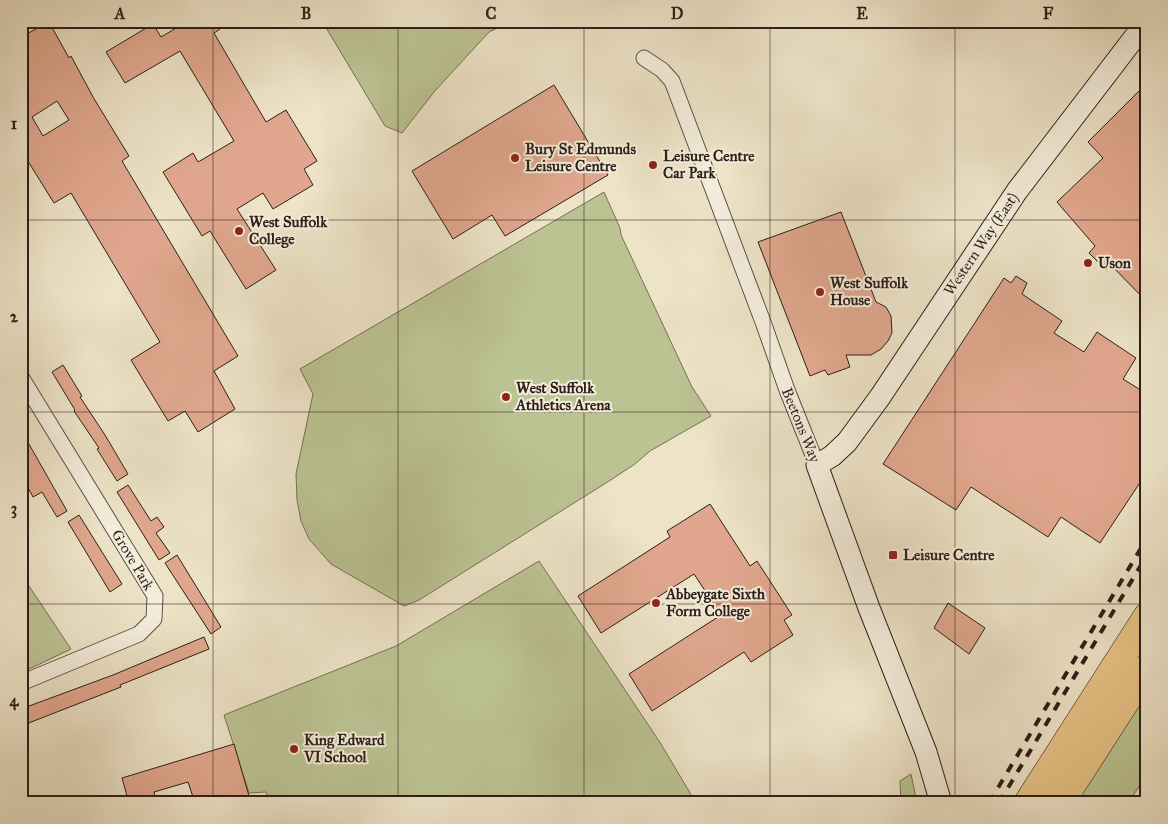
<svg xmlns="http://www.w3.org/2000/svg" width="1168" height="824" viewBox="0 0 1168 824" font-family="'IM FELL Great Primer',serif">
	<rect width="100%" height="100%" fill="#ede3c7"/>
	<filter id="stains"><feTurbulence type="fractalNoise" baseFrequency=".004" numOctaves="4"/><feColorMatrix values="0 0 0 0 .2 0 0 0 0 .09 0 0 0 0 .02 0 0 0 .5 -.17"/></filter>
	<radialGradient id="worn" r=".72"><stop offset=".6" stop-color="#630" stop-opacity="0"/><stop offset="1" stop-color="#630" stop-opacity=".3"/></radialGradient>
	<g fill="#bcc393" stroke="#757056">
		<path d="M322,21H512L489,32L434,92L402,133L385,126Z"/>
		<path d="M604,192L620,228L621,235L692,387L711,416L650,451L635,464L606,483L419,600L404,606L331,564L309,539L301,521L297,500L296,474L313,394L300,369Z"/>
		<path d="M539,561L661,744L696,803H270L266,792L249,793L224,715L396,646Z"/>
		<path d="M21,574L71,649L21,673Z"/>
		<path d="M1147,693V775L1128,803H1076Z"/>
		<path d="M911,774L917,803H901L900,781Z"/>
	</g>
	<g fill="#e0a78e" stroke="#2e1e19" fill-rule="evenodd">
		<path d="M188,21H215L220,29L214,33L266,122L286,110L317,161L304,169L313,185L273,209L263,193L237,209L276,270L246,289L210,231L202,236L163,172L193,153L198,162L234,141L180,51L125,83L106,52L153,24L161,37Z"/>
		<path d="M49,22L69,58L71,56L93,97L129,156L122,161L238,356L214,371L235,409L198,432L185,411L168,421L131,360L160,342L71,193L54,203L21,150V37ZM57,101L69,120L43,136L32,117Z"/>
		<path d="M1147,83V302L1111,265L1106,270L1089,253L1095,246L1057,202L1103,158L1088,142Z"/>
		<path d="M554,85L608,175L505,236L492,215L453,239L412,171Z"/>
		<path d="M841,212L876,302L886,307L891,316L892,333L888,341L881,349L871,355H846L850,367L828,375L825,370L810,376L758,242Z"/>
		<path d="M1016,276L1027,283L1022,294L1062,321L1054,333L1084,352L1097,332L1136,358L1123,379L1147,394V472L1100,543L1061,517L1048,537L971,487L956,510L883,464L1004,278L1011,283Z"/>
		<path d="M63,365L82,396L80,397L105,435L128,474L117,481L97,449L99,448L74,411L75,410L52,372Z"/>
		<path d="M21,430L67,511L57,517L42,492L33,497L25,482L21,484Z"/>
		<path d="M128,485L151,521L157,517L164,527L156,533L170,553L159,560L117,492Z"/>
		<path d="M710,504L750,566L757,561L792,615L784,620L793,635L751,662L744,652L652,711L629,674L721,615L694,574L601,633L578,596L670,537L667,531Z"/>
		<path d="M79,515L122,584L110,592L68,522Z"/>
		<path d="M177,555L221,627L211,634L165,563Z"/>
		<path d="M948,603L985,628L969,654L934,628Z"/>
		<path d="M204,637L209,649L120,685L121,687L21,726V709L113,675Z"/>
		<path d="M234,744L251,803H195L188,782L154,792L157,803H129L122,778Z"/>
	</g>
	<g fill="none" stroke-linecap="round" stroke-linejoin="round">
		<g stroke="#5e4f44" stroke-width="17">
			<g id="street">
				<path d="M644,58L662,70L672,81L763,322L787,390L817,465"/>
				<path d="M21,377L155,596L154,619L139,634L21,683"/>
			</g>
		</g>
		<g stroke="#2e1e19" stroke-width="23">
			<path id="secondary" d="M941,803L926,752L869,608L817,465L832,456L847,442L880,397L1017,191L1147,21"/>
		</g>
		<g stroke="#2e1e19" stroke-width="29">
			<g id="highway">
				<path d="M1028,803L1147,617"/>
				<path d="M1060,803L1147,668"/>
			</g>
		</g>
		<use href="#street" stroke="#f3eddb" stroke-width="15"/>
		<use href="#secondary" stroke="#f3eddb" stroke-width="21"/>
		<use href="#highway" stroke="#e6c284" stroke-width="28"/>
		<g stroke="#2e1e19" stroke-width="4" stroke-dasharray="9 9" stroke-linecap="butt">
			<path d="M989,803L1147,538"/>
			<path d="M999,803L1147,555"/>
		</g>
	</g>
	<path fill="none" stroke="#2e1e19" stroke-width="1" stroke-opacity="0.55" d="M213,21V803M398,21V803M584,21V803M770,21V803M955,21V803M21,220H1147M21,412H1147M21,604H1147"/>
	<g fill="#8f2418" stroke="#f3eddb" stroke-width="2">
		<circle cx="515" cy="158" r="5"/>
		<circle cx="653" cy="165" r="5"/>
		<circle cx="239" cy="231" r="5"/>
		<circle cx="1088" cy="263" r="5"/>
		<circle cx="820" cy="292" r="5"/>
		<circle cx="506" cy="397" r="5"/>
		<rect x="888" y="550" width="10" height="10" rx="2.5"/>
		<circle cx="656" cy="603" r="5"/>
		<circle cx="294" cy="749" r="5"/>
	</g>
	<g text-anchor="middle" stroke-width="4" stroke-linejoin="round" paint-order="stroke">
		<g font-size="15" font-weight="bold" fill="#2e1e19" stroke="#f3eddb" text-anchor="start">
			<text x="525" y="154">Bury St Edmunds<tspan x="525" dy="17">Leisure Centre</tspan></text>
			<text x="663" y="161">Leisure Centre<tspan x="663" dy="17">Car Park</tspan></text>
			<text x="249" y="227">West Suffolk<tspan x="249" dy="17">College</tspan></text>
			<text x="1098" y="268">Uson</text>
			<text x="830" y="288">West Suffolk<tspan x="830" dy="17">House</tspan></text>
			<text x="516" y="393">West Suffolk<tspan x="516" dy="17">Athletics Arena</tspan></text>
			<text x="903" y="560">Leisure Centre</text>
			<text x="666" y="599">Abbeygate Sixth<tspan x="666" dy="17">Form College</tspan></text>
			<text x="304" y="745">King Edward<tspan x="304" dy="17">VI School</tspan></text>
		</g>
		<g font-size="15" fill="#2e1e19" stroke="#f3eddb">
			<text transform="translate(981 244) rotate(-56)" y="5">Western Way (East)</text>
			<text transform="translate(801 425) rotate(68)" y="5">Beetons Way</text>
			<text transform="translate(133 560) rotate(59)" y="5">Grove Park</text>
		</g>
	</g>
	<rect width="1168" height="824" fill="none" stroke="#ede3c7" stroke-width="55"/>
	<rect x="28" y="28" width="1112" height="768" fill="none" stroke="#2e1e19" stroke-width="2"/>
	<g font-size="16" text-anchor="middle" font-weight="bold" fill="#2e1e19">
		<text x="120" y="19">A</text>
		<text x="306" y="19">B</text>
		<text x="491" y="19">C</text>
		<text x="677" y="19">D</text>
		<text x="862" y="19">E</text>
		<text x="1048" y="19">F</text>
		<text x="14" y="129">1</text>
		<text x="14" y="322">2</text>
		<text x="14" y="514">3</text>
		<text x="14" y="706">4</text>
	</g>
	<rect width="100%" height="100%" filter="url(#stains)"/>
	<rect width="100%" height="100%" fill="url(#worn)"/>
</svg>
